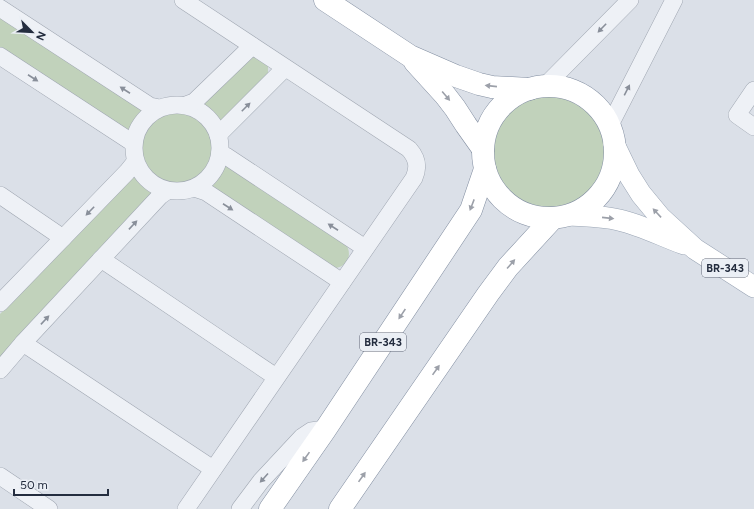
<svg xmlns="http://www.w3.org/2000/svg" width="754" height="509" viewBox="0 0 754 509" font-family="Figtree,sans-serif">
	<rect width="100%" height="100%" fill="#dbe0e8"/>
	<g fill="#c1d2bb">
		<path d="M0,16L141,108L142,113L130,132L0,49Z"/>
		<path d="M255,56L268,65V74L219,122L203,106V103L251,57Z"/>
		<circle cx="549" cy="152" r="55"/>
		<circle cx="177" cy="148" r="38"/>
		<path d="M228,165L347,246C352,256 347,266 336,268L212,189C212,182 221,168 228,165Z"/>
		<path d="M131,177H136L152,192V196L0,359V314Z"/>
	</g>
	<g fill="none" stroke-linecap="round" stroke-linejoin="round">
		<g stroke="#a0a7b2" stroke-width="18">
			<g id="minor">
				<path d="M183,0L409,149C417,158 419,167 414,178L186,509"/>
				<path d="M0,8L150,106L159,108"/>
				<path d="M0,56L133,143"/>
				<path d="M545,86L630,0"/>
				<path d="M754,90L737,115L754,127"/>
				<circle cx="177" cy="148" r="43"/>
				<path d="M186,105L194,102L252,46"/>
				<path d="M610,125L674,0"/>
				<path d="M218,135L285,68"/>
				<path d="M220,153L226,156L365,248"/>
				<path d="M194,188L206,192L342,282"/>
				<path d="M0,195L63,238"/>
				<path d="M101,259L276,377"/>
				<path d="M0,303L127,172L135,162"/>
				<path d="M23,343L213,469"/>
				<path d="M0,370L23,343L160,196L167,191"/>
				<path d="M0,476L49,509"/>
				<path d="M240,509L261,481L302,437L311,431L318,430H325"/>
			</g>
		</g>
		<g stroke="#99a4b4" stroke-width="22">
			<g id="major">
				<path d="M614,144L629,175L641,194L660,217L695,249L754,287"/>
				<path d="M569,215C586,216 603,216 619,220C641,225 662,236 684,244"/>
			</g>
		</g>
		<g stroke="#818da0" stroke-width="23">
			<g id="highway">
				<path d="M325,0L410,56L456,76L479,84L492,87L530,89"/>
				<path d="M415,62L445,95L455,108L466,125L483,149"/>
				<circle cx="549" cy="152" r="66"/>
				<path d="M270,509L325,430L471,210L485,169"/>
				<path d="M340,509L488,294L508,267L553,218"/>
			</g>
		</g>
		<use href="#minor" stroke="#eef1f6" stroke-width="17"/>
		<use href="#major" stroke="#fff" stroke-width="21"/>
		<use href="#highway" stroke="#fff" stroke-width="22"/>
	</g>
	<defs><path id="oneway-solid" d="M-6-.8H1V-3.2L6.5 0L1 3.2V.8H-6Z"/></defs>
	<g fill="#898f9a">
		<use href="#oneway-solid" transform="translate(602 28) rotate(134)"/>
		<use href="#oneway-solid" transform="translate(33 78) rotate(33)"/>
		<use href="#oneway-solid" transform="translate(125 90) rotate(-147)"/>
		<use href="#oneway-solid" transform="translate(627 90) rotate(-63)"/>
		<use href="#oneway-solid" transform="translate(246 107) rotate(-45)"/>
		<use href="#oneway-solid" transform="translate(228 207) rotate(33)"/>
		<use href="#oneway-solid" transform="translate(90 211) rotate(134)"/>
		<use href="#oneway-solid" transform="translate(133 225) rotate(-47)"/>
		<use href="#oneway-solid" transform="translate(333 227) rotate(-147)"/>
		<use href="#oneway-solid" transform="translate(45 320) rotate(-47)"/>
		<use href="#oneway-solid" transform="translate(264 478) rotate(132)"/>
	</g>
	<g fill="#9ca0a9">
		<use href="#oneway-solid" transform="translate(491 86) rotate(-174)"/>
		<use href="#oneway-solid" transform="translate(446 96) rotate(50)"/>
		<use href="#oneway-solid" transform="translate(472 205) rotate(111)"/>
		<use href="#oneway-solid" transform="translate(657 213) rotate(-133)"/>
		<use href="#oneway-solid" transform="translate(608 218) rotate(6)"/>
		<use href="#oneway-solid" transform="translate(511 264) rotate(-49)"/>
		<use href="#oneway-solid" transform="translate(402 314) rotate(124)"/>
		<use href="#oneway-solid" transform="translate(436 370) rotate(-55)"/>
		<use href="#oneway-solid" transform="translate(306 457) rotate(125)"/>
		<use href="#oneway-solid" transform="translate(362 477) rotate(-55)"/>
	</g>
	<g text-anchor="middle" stroke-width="3" stroke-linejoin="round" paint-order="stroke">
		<g fill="#ebeff5" stroke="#606776" stroke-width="1">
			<rect x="702" y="259" width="46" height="18" rx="3"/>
			<rect x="360" y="333" width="46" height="18" rx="3"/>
		</g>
		<g font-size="11" font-weight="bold" fill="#242d3f">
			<text x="725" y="272">BR-343</text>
			<text x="383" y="346">BR-343</text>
		</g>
	</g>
	<g transform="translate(32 32) rotate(114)" stroke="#ebeff5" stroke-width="3" paint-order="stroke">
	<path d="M0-3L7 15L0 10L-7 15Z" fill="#242d3f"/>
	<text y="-6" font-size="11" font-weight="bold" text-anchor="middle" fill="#242d3f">N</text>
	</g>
	<path d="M14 489v6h94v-6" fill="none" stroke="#242d3f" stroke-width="2"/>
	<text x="20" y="489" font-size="12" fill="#242d3f" stroke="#ebeff5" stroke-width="3" paint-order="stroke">50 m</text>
</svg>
